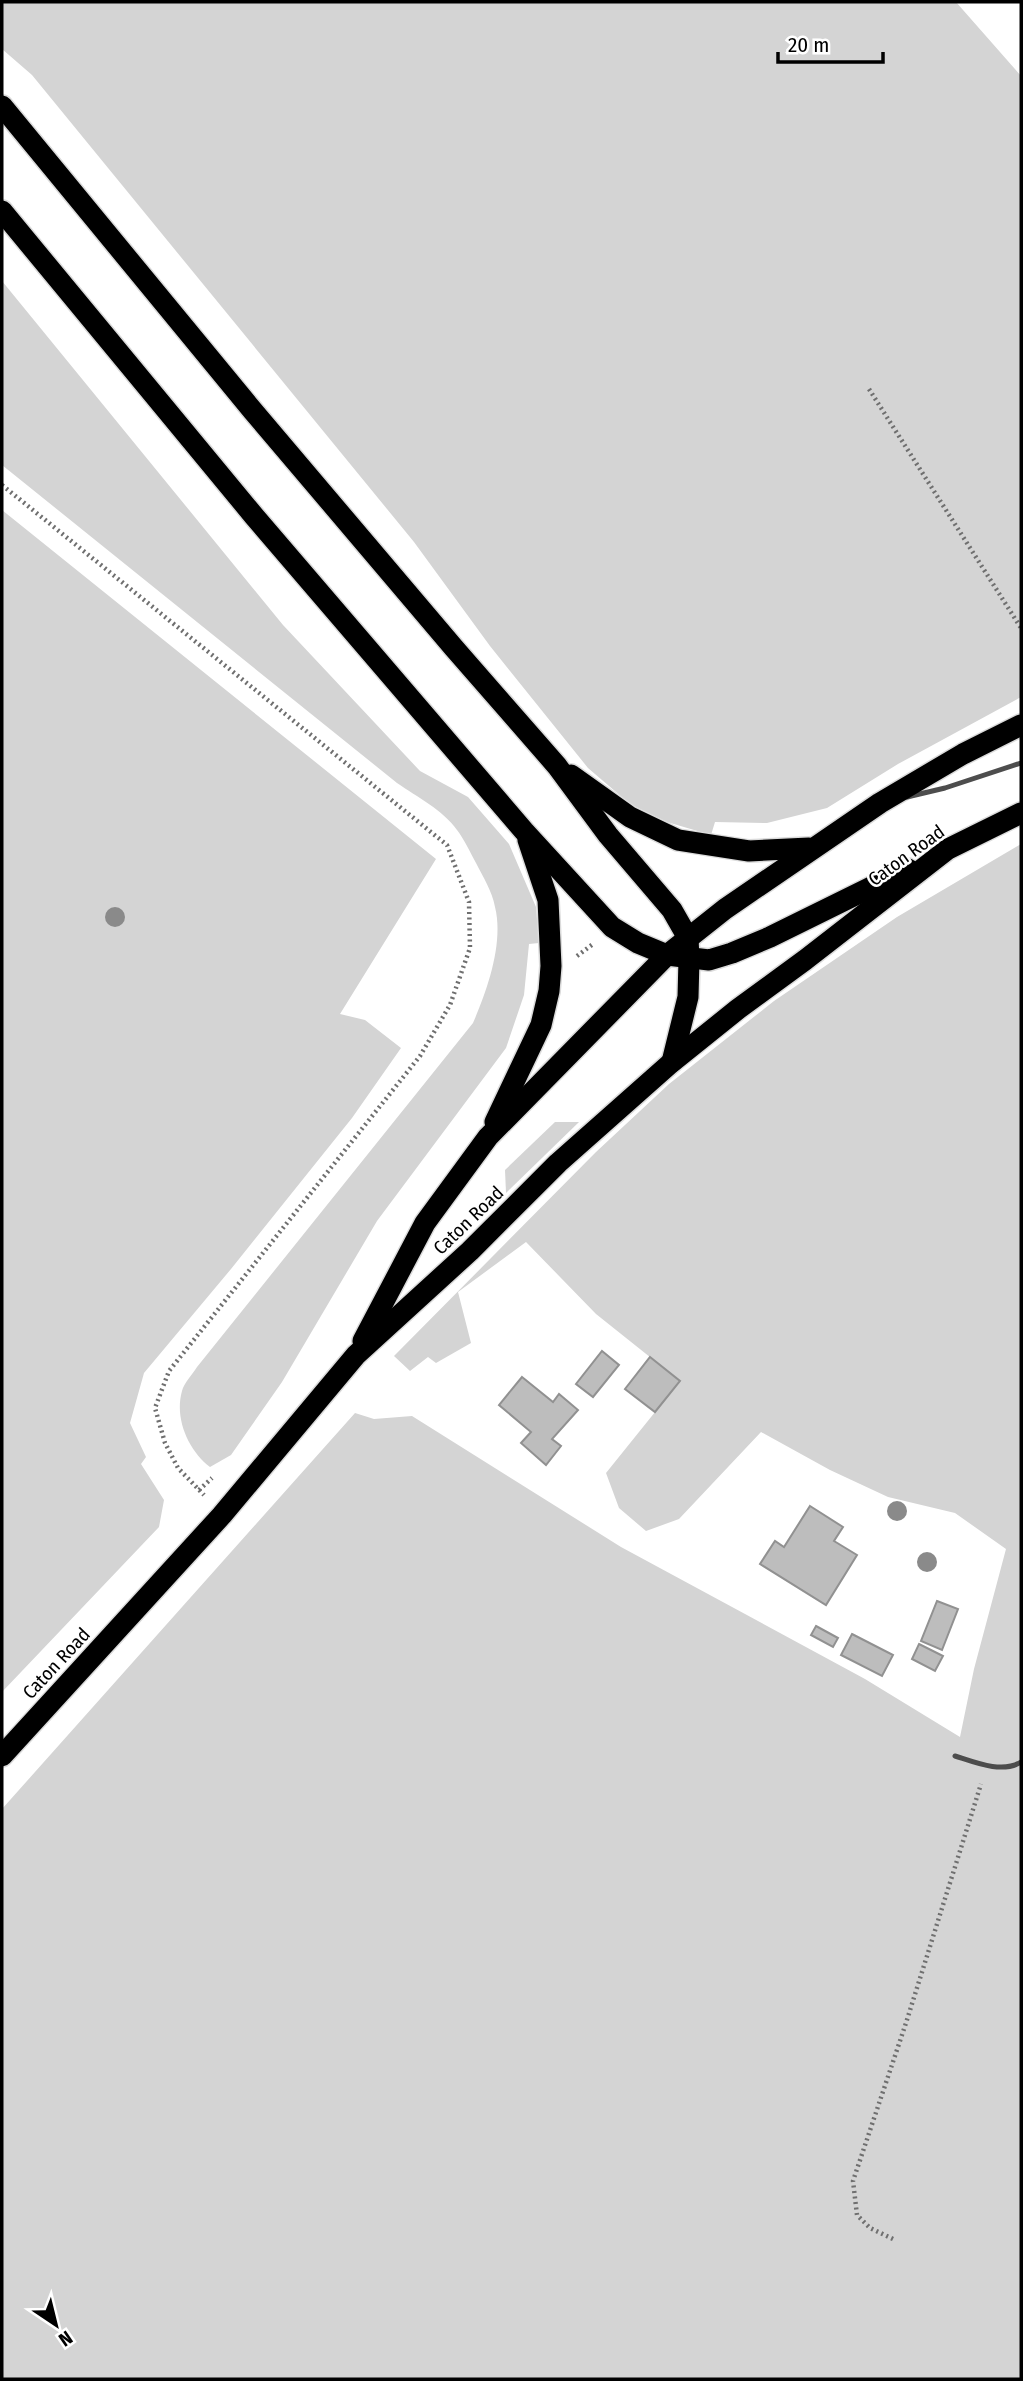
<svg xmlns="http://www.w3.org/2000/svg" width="1023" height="2381" viewBox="0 0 1023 2381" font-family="'Fira Sans Condensed',sans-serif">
	<rect width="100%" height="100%" fill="#fff"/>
	<g fill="#d4d4d4">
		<path d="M2,2H956L1021,76V697L898,764L827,808L767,823L715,822L711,835L667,822L630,804L588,768L490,646L414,542L32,75L2,49Z"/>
		<path d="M2,281L283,625L420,771L468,797L509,844L536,907L539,943L529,944L524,995L506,1048L377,1221L282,1382L231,1455L210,1467C189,1451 174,1419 182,1391C184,1383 192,1375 197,1367L473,1023C487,991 504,943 495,907C492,891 483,877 476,863C470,852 464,839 457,830C443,810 417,797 397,783L2,465Z"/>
		<path d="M2,510L436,859L340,1014L365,1020L401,1048L352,1118L231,1269L144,1373L130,1423L146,1457L141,1464L164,1500L159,1527L2,1692Z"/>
		<path d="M1021,844V2379H2V1809L355,1413L374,1419L412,1416L621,1547L865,1679L960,1737L974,1669L1006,1549L955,1513L888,1497L830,1470L761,1432L679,1519L646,1531L619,1508L606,1473L680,1381L596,1314L526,1242L458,1292L471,1343L436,1363L428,1357L410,1371L394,1356L596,1152L669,1084L774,1001L897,917Z"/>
		<path d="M555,1122H579L506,1193L505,1170Z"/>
	</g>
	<g fill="#bdbdbd" stroke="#919191" stroke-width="2">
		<path d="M602,1351L619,1365L593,1397L576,1384Z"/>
		<path d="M650,1357L680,1381L655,1412L625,1389Z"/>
		<path d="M522,1377L553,1402L559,1394L578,1410L552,1439L561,1446L546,1465L521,1443L531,1432L499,1405Z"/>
		<path d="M810,1506L843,1527L834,1541L857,1555L826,1605L760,1564L775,1541L784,1547Z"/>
		<path d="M937,1601L958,1609L942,1650L921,1641Z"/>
		<path d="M816,1626L838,1638L833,1647L811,1635Z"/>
		<path d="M852,1634L893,1655L882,1676L841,1655Z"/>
		<path d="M919,1644L943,1656L935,1671L912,1659Z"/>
	</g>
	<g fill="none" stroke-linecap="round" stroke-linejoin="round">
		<g stroke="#dbdbdb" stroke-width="24">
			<g id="highway">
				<path d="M2,106L253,411L454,648L557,766L608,835L672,910L688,938L689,959L688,997L672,1062"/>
				<path d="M2,211L254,516L524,831L612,927L638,943L667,955L709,960L732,953L770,937L908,869"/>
				<path d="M571,775L630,817L678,840L749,851L809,848"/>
				<path d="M495,1122L541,1025L549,991L551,966L548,900L528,840"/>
				<path d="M363,1341L425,1223L488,1137L667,955L725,909L880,803L963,754L1021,725"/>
				<path d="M2,1756L222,1515L356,1355L470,1251L558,1163L672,1062L738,1009L805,960L948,849L1021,813"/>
			</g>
		</g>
		<g stroke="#6f6f6f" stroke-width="4.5" stroke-dasharray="2 3.5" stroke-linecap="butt">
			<path d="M869,389L1021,628"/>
			<path d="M2,485L447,845L469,902L470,948L450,1005L420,1056L169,1371L155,1408L165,1443L178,1468L204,1495"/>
			<path d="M577,956L593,944"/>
			<path d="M199,1490L212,1478"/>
			<path d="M893,2239L870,2228L857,2215L853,2181L906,2023L981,1784"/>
		</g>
		<g stroke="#4d4d4d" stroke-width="5">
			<path d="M907,797L945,788L1021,763"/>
			<path d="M955,1756C974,1762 1002,1774 1021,1762"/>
		</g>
		<use href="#highway" stroke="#000" stroke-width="21"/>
	</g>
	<g fill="#8a8a8a">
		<circle cx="115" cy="917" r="10"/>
		<circle cx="897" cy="1511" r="10"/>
		<circle cx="927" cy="1562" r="10"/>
	</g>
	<g text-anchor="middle" stroke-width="5" stroke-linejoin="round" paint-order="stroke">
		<g font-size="19" fill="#000" stroke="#fff">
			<text transform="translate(906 855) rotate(-36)" y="7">Caton Road</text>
			<text transform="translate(468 1220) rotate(-44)" y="7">Caton Road</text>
			<text transform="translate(56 1663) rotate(-47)" y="7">Caton Road</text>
		</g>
	</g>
	<rect width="1023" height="2381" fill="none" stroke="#000000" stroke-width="7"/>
	<g transform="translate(56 2325) rotate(145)" stroke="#ffffff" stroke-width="5" paint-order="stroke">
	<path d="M0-5L12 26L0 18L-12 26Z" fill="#000000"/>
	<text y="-10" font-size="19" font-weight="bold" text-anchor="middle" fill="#000000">N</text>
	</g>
	<path d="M778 52v10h105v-10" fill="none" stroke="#000000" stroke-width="3.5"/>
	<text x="788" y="52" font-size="21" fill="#000000" stroke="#ffffff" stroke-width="5" paint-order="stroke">20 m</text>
</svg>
